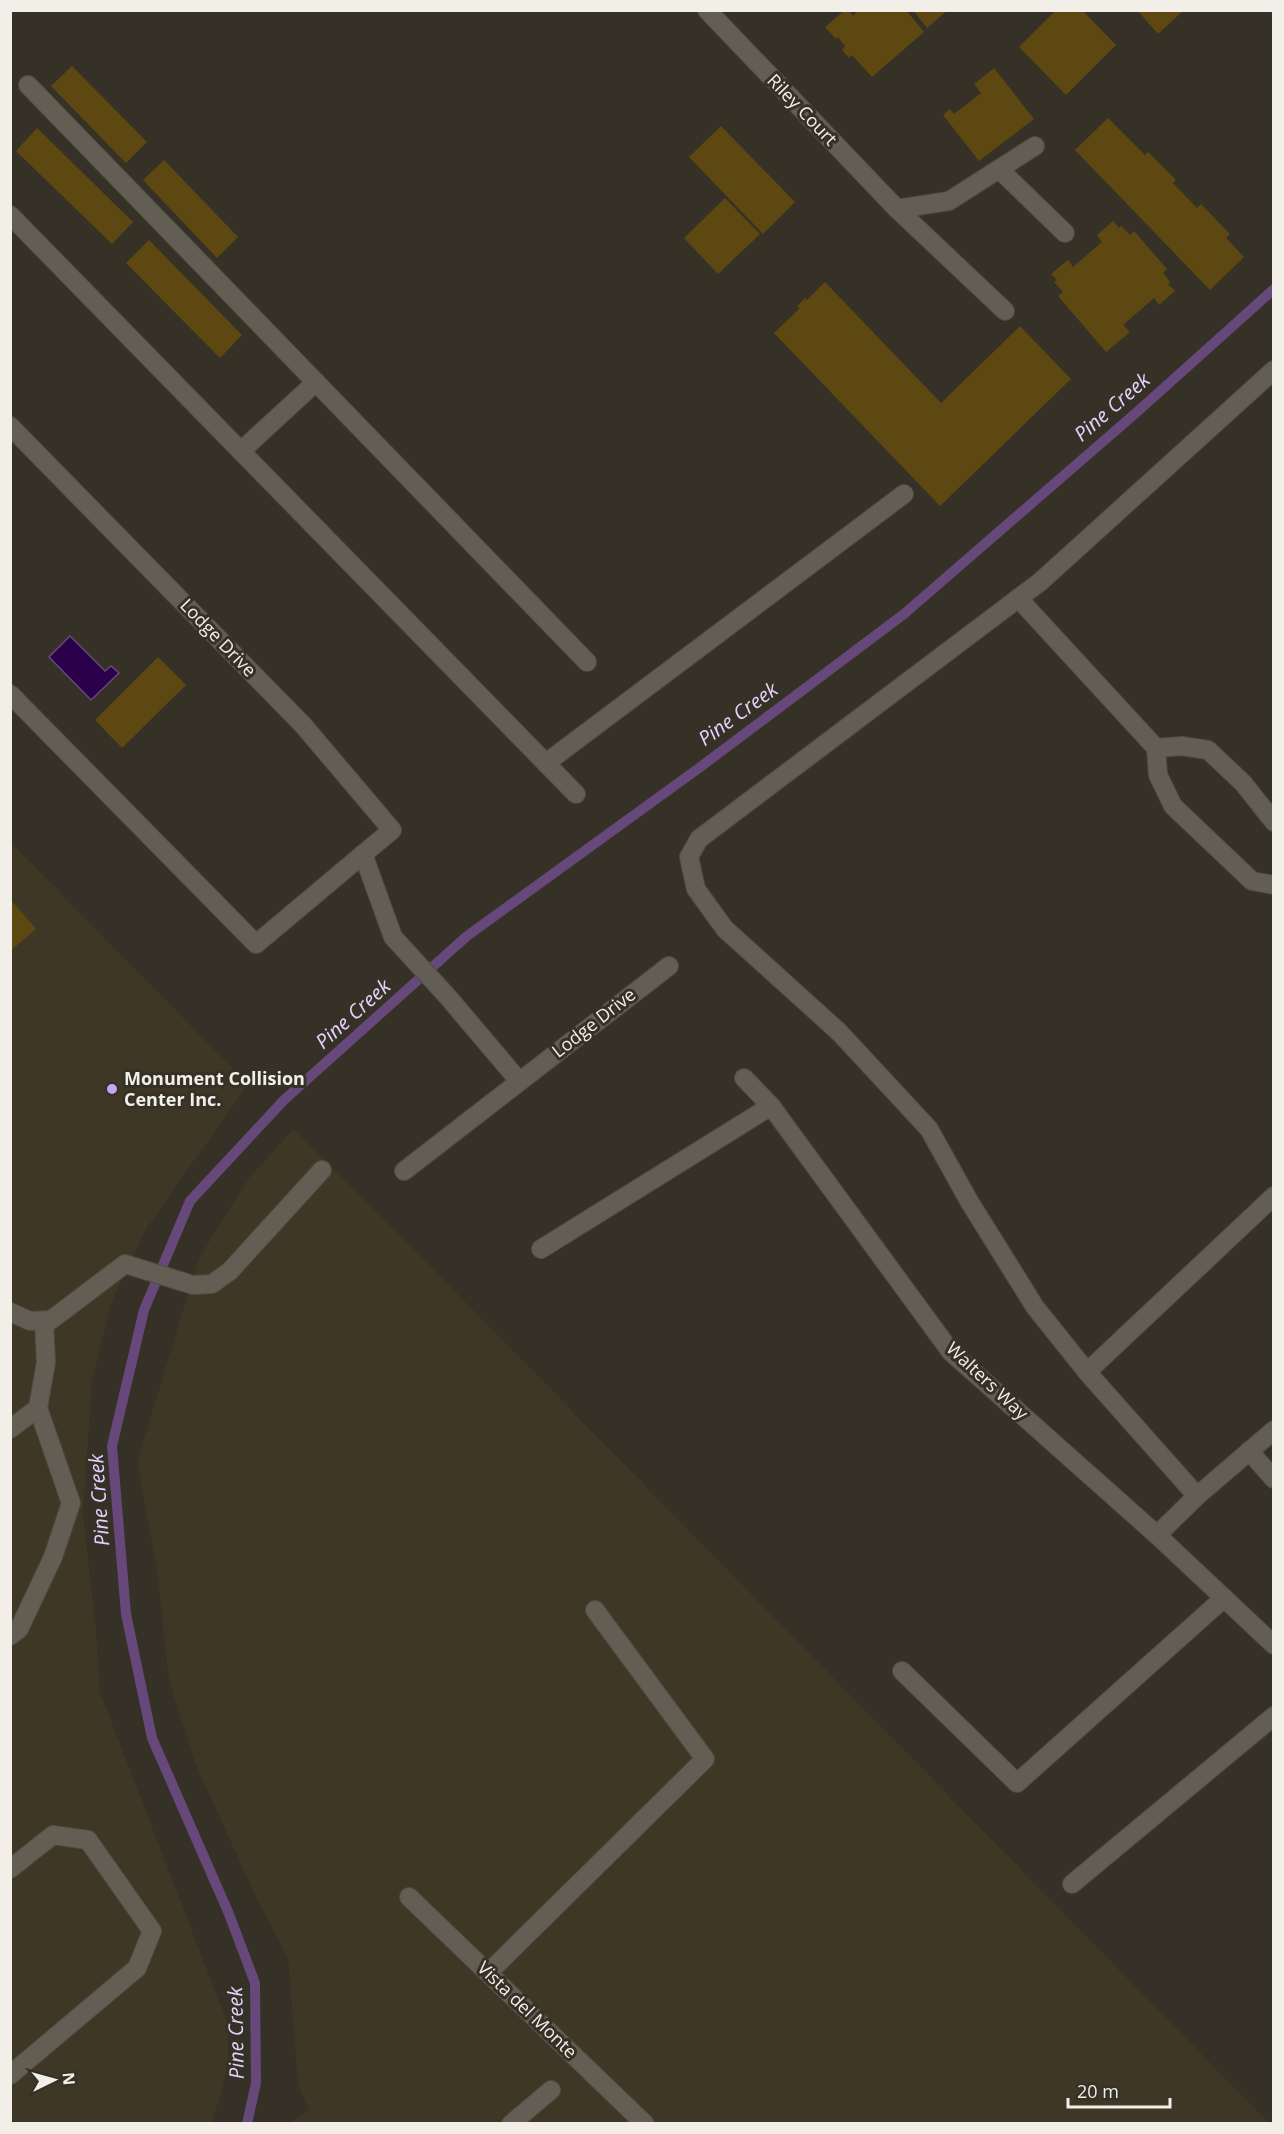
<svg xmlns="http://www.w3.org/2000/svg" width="1284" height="2134" viewBox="0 0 1284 2134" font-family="'Open Sans',sans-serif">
	<rect width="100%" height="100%" fill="#353126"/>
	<g fill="#3e3726">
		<path d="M10,842L248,1084L146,1229L112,1301L92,1382L83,1513L96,1631L100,1692L227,2022L229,2063L212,2123H11Z"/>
		<path d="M293,1129L430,1266L1269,2123H289L309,2111L298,2084L288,1958L258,1901L196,1765L169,1681L157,1569L137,1462L199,1258L249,1178Z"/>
	</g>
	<path fill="#2b004b" stroke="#66487a" stroke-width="1.5" d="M70,636L105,671L111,666L119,673L91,700L49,657Z"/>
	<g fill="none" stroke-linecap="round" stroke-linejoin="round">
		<path stroke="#66487a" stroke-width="10" d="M247,2124L256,2083L255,1983L229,1914L152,1738L126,1614L112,1446L144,1310L190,1201L284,1100L467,936L699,768L904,614L1137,412L1274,289"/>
	</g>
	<g fill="#5d4812">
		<path d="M845,10H848L853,16L859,10H906L924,32L872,77L852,55L849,58L842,50L845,46L838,37L836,39L825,27Z"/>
		<path d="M913,10H948L927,28Z"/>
		<path d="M1056,10H1082L1116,45L1066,95L1019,47Z"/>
		<path d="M1137,10H1184L1158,34Z"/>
		<path d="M72,66L147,142L126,163L51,86Z"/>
		<path d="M994,68L1034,119L979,161L943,115L950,109L954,114L981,93L974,84Z"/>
		<path d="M1108,118L1145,155L1148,152L1176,180L1173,183L1197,208L1201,204L1230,234L1226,238L1244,257L1210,290L1075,150Z"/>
		<path d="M721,126L795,202L763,234L689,157Z"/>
		<path d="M37,128L133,222L112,244L16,151Z"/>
		<path d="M164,160L238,237L217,258L143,180Z"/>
		<path d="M725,198L760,234L718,274L684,238Z"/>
		<path d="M1113,221L1119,228L1121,226L1130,235L1134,231L1167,269L1163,273L1170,282L1168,284L1175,291L1159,305L1154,298L1123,325L1130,332L1106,352L1058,296L1063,292L1054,282L1057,280L1051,274L1068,260L1073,267L1102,242L1097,235Z"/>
		<path d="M149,240L242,335L220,358L126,263Z"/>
		<path d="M825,282L941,403L1020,326L1071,379L940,506L774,333L800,308L797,306L805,298L807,300Z"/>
		<path d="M158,657L186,685L122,748L95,720Z"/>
		<path d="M10,899L36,929L10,951Z"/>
	</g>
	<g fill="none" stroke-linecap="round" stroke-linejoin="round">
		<g stroke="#504c43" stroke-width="20">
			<g id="lane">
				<path d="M28,85L587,662"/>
				<path d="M999,169L1065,233"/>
				<path d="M897,209L949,201L1035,146"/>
				<path d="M897,209L1005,311"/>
				<path d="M241,451L316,382"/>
				<path d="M1018,598L1156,748L1158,775L1173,806L1252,881L1274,885"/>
				<path d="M1156,748L1182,746L1208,750L1243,783L1274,822"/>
				<path d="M546,763L904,494"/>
				<path d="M541,1249L771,1106"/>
				<path d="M10,1312L30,1321L51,1320L125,1264L193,1285L212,1284L230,1271L322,1170"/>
				<path d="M1087,1372L1274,1196"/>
				<path d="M10,1429L38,1408L46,1362L44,1321"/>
				<path d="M1249,1451L1274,1479"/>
				<path d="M1197,1496L1087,1372L1035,1307L969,1201L929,1129L839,1032L725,929L696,889L689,857L699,839L1040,582L1274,370"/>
				<path d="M10,1636L19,1629L53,1557L71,1503L38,1408"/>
				<path d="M902,1671L1017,1783L1224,1598"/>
				<path d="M10,1869L53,1835L88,1840L152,1931L137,1968L10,2075"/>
				<path d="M1072,1884L1274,1716"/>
				<path d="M488,1973L705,1759L595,1610"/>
				<path d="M511,2124L551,2090"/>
			</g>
		</g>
		<g stroke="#504c43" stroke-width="20">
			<g id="street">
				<path d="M707,10L897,209"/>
				<path d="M10,215L576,794"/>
				<path d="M10,426L303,725L392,830L256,944L10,694"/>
				<path d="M363,854L393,937L448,997L519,1081"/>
				<path d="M744,1078L771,1106L951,1352L1157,1535L1274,1645"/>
				<path d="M404,1171L669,966"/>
				<path d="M1157,1535L1197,1496L1274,1430"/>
				<path d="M409,1897L645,2124"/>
			</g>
		</g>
		<use href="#lane" stroke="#635e53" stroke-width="18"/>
		<use href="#street" stroke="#635e53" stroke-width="18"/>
	</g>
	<circle fill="#c6a6f0" stroke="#353126" stroke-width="2" cx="112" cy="1089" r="6"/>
	<g text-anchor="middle" stroke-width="6" stroke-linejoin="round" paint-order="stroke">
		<g font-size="18" fill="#f1efe8" stroke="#353126">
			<text transform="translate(802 110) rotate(46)" y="6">Riley Court</text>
			<text transform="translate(218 638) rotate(46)" y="6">Lodge Drive</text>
			<text transform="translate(594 1023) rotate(-38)" y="6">Lodge Drive</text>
			<text transform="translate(987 1381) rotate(43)" y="6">Walters Way</text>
			<text transform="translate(527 2010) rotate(44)" y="6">Vista del Monte</text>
		</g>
		<g font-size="18" font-weight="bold" fill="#f1efe8" stroke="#353126" text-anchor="start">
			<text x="124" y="1085">Monument Collision<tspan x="124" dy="21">Center Inc.</tspan></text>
		</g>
		<g font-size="20" font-style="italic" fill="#e4d2fd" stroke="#353126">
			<text transform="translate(1112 407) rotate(-41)" y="7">Pine Creek</text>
			<text transform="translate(738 714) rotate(-36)" y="7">Pine Creek</text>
			<text transform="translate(353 1014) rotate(-42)" y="7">Pine Creek</text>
			<text transform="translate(99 1500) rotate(-94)" y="7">Pine Creek</text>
			<text transform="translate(236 2033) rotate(-91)" y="7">Pine Creek</text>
		</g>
	</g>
	<rect width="1284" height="2134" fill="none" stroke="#f1efe8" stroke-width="24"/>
	<g transform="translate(54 2080) rotate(85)" stroke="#353126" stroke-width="4.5" paint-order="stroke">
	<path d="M0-4.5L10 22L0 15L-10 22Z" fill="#f1efe8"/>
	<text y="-9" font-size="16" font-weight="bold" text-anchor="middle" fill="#f1efe8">N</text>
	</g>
	<path d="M1068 2098v9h102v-9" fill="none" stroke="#f1efe8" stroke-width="3"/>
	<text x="1077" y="2098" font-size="18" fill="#f1efe8" stroke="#353126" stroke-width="4.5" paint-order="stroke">20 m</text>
</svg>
